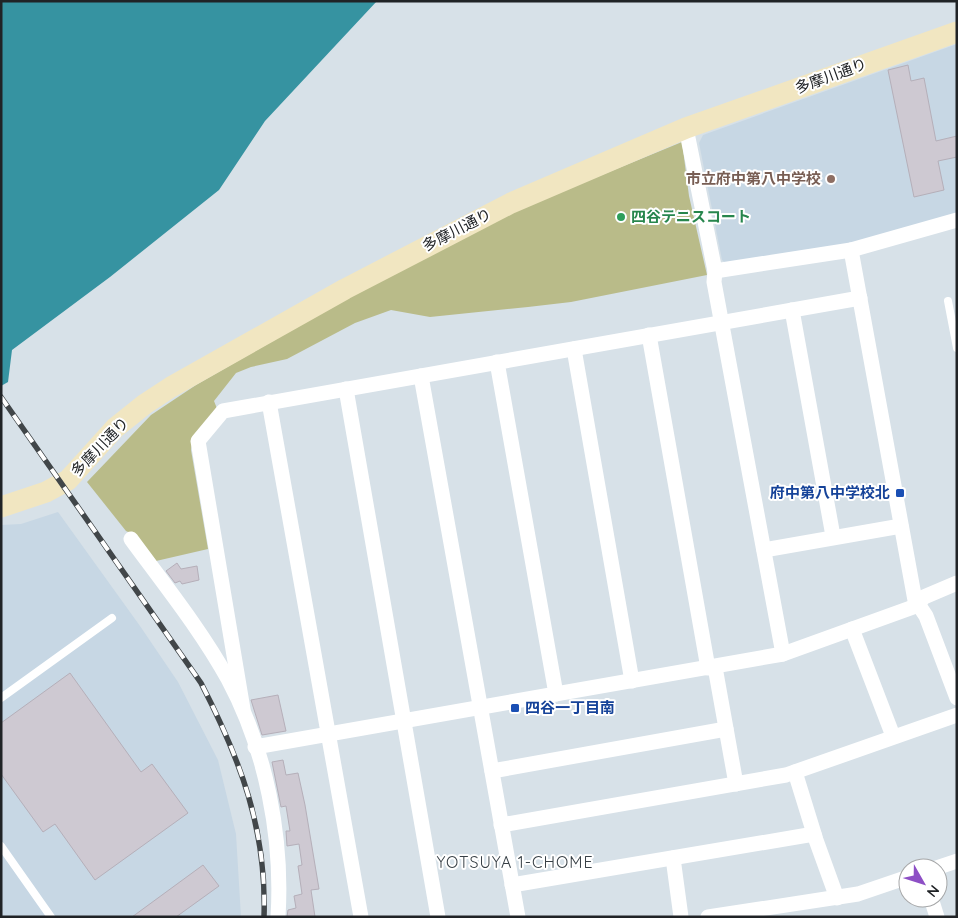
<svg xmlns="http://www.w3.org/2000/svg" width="958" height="918" viewBox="0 0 958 918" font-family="Quicksand,'Noto Sans JP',sans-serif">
	<rect width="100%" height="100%" fill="#d7e1e8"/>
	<g fill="#c7d7e4">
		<path d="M957,44V215L848,246L728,265L722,260L699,143L703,135Z"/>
		<path d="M58,512L140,626L178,682L218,760L236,834L241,917H1V525L21,524Z"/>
	</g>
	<path fill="#b9bb89" d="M682,142L689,196L707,275L571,302L528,307L430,317L391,310L355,323L287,359L251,367L236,373L214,401L218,411L193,439L191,450L208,549L156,561L137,536L126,531L87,482L151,415L196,385L370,285L514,211Z"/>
	<path fill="#3693a1" d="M1,1H377L265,121L219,190L110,277L12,350L8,382L1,386Z"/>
	<g fill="#cec9d2" stroke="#b5afb9">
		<path d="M908,65L911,81L924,78L936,141L957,136V157L938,161L944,190L914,197L888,70Z"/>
		<path d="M177,563L181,569L197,566L199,580L182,584L180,581L175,583L166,571Z"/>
		<path d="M70,673L141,772L152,764L188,813L95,880L55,824L43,832L1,774V723Z"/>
		<path d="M278,695L286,731L262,735L251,700Z"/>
		<path d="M283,760L286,775L298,773L305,805L319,889L311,890L315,917H287L288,910L296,908L294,896L302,894L298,866L302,865L299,844L287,846L286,831H290L286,806L281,807L272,762Z"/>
		<path d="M203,865L219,886L176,917H132Z"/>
	</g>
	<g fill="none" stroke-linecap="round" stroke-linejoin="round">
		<g stroke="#fff" stroke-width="8">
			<path d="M948,301L957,348"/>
			<path d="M1,698L112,618"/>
			<path d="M1,846L51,917"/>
		</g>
		<g stroke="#fff" stroke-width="15">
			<path d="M686,128L715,271L714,282L783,654"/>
			<path d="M851,250L916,606L920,607L926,616L957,698"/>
			<path d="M715,271L851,250L957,220"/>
			<path d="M792,310L833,536"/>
			<path d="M649,335L708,668"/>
			<path d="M574,349L632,681"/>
			<path d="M497,362L556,694"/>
			<path d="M421,376L518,917"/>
			<path d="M346,389L438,917"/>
			<path d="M269,402L361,917"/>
			<path d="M131,539C164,584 201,630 228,679C266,750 283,837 278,917"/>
			<path d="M764,550L901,526"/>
			<path d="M852,629L893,736"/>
			<path d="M715,667L736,784"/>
			<path d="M243,709L198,441L223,411L860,298"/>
			<path d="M255,747L783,654L916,606L924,597L957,583"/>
			<path d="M492,771L726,729"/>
			<path d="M795,772L816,840L837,898"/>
			<path d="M501,825L786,775L957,715"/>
			<path d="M673,858L681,917"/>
			<path d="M936,868L957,861"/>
			<path d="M512,885L814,834"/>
			<path d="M931,898L937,917"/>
			<path d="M708,917L858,894L908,877"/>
		</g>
		<path stroke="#f1e6c1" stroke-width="21" d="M1,507L46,492L68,480L115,428L145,404L171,387L345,289L511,203L686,128L957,32"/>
		<g stroke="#414649" stroke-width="5.5">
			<path id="rail" d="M1,397L201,683C240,759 267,829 264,917"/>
		</g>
		<use href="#rail" stroke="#fff" stroke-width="4" stroke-dasharray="11" stroke-linecap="butt"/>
	</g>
	<circle fill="#8d6e63" stroke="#fff" stroke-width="2" cx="831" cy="179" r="5"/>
	<circle fill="#2e9e5b" stroke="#fff" stroke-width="2" cx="621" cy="217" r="5"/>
	<g fill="#1a4fb4" stroke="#fff" stroke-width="2">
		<rect x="895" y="488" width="10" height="10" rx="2.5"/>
		<rect x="510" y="703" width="10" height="10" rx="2.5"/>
	</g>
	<g text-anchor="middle" stroke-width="4" stroke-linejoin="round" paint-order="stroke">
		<g font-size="15" fill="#202326" stroke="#fff">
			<text transform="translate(831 76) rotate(-20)" y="5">多摩川通り</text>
			<text transform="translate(457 230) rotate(-27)" y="5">多摩川通り</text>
			<text transform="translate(100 447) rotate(-46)" y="5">多摩川通り</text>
		</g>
		<g font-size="15" font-weight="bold" fill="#785e54" stroke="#fff" text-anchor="end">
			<text x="821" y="184">市立府中第八中学校</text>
		</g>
		<g font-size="15" font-weight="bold" fill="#27864d" stroke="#fff" text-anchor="start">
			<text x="631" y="222">四谷テニスコート</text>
		</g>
		<g font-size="15" font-weight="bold" fill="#164399" stroke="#fff" text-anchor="end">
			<text x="890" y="498">府中第八中学校北</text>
			<text x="525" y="713" text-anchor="start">四谷一丁目南</text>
		</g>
		<g font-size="16" letter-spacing="1" fill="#384046" stroke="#fff">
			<text x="515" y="868">YOTSUYA 1-CHOME</text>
		</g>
	</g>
	<rect width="958" height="918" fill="none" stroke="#202326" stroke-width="5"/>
	<g transform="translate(923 883) rotate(129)"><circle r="24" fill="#ffffff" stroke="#a6a7a8"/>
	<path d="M0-4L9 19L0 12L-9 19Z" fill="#8d4fc5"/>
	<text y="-8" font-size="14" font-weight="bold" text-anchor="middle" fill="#202326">N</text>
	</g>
</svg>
